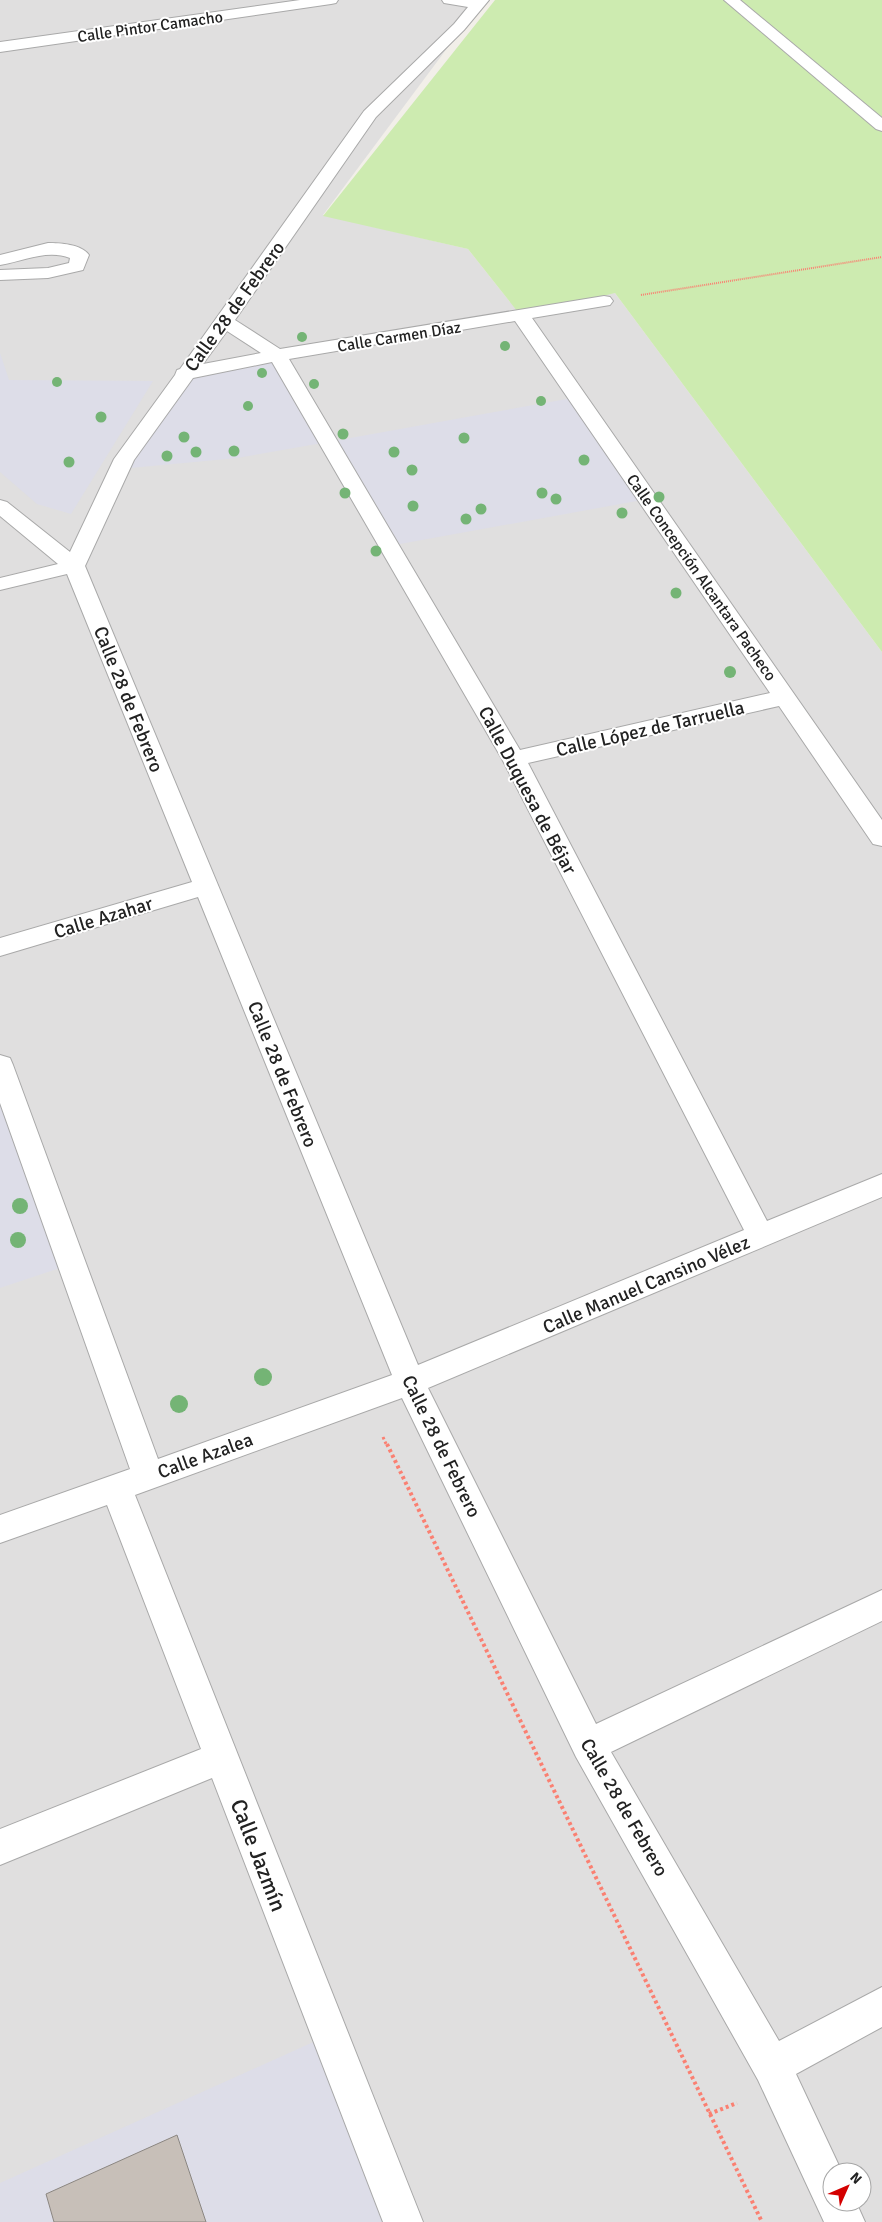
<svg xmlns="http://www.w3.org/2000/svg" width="882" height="2222" viewBox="0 0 882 2222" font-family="Signika,sans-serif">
	<rect width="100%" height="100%" fill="#f2efe9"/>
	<path fill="#e0dfdf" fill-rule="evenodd" d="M0,0H483L323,215L468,249L510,302L615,293L882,652V2222H0ZM832,2172H862V2202H832Z"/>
	<path fill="#cdebb0" d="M495,0H882V652L615,293L521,316L468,249L323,216Z"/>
	<g fill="#dddde8">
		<path d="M0,353L9,380L153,381L71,514L37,504L0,472Z"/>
		<path d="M277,355L328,442L578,397L648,499L389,546L328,442L237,458L120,469L184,374Z"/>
		<path d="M0,1093L72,1264L0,1288Z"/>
		<path d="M329,2035L403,2222H0V2183Z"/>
	</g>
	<path fill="#c7bfb8" stroke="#8b8681" d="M177,2135L206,2222H54L46,2194Z"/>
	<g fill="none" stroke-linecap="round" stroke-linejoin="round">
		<g stroke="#a9a9a9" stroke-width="2">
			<g id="minor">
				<path d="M300,0H338L336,3L331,4L0,52V42Z"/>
				<path d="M442,0H489L464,30L376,117L235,320L280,349L604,296L610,297L613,301L610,305L532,318L882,820V846L873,844L779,706L528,763L767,1221L882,1174V1197L428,1388L596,1724L882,1590V1621L611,1752L779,2041L882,1987V2027L796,2074L842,2172H832V2202H856L865,2222H824L758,2080L576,1757L402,1398L135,1495L423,2222H383L212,1778L0,1865V1829L201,1749L107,1505L0,1543V1515L130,1469L0,1103V1055L10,1058L13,1065L158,1459L392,1375L198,897L0,956V938L192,882L67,574L0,590V578L58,564L0,516V500L7,502L70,552L114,459L175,375L177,370L180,369L364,111L454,24L468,7L444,3ZM515,321L770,693L520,750L289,359ZM227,331L261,353L203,364ZM272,362L502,759L744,1230L418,1365L85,566L134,460L193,378Z"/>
				<path d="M724,0H740L882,118V131L876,129Z"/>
				<path d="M48,243C60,243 81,244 89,255L83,270L48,278L0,280V270L48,268L69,263L70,258C47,249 24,261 0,265V255Z"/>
			</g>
		</g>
		<path stroke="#fa8072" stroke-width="2" stroke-dasharray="1 1" stroke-linecap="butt" d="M641,295L882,257"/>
		<path stroke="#fa8072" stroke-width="3" stroke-dasharray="2.5 2.5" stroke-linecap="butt" d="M383,1437L387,1446"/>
		<g stroke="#fa8072" stroke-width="4" stroke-dasharray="3 3" stroke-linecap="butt">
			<path d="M387,1444L762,2222"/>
			<path d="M709,2114L737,2103"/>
		</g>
		<use href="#minor" fill="#fff" fill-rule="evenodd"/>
	</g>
	<g fill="#74b475">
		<circle cx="302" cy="337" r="5"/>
		<circle cx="505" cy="346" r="5"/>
		<circle cx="262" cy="373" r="5"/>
		<circle cx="57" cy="382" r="5"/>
		<circle cx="314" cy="384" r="5"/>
		<circle cx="541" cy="401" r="5"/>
		<circle cx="248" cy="406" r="5"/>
		<circle cx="101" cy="417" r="5.5"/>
		<circle cx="343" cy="434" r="5.5"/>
		<circle cx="184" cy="437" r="5.5"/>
		<circle cx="464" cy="438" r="5.5"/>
		<circle cx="234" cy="451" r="5.5"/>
		<circle cx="196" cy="452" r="5.5"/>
		<circle cx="394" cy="452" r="5.5"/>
		<circle cx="167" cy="456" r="5.5"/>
		<circle cx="584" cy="460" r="5.5"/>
		<circle cx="69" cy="462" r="5.5"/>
		<circle cx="412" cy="470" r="5.5"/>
		<circle cx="345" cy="493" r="5.5"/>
		<circle cx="542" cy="493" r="5.5"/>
		<circle cx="659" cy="497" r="5.5"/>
		<circle cx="556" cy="499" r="5.5"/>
		<circle cx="413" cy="506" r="5.5"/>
		<circle cx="481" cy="509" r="5.5"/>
		<circle cx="622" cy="513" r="5.5"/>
		<circle cx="466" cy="519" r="5.5"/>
		<circle cx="376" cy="551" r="5.5"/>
		<circle cx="676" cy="593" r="5.5"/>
		<circle cx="730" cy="672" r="6"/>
		<circle cx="20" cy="1206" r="8"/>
		<circle cx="18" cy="1240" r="8"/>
		<circle cx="263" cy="1377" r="9"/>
		<circle cx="179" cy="1404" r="9"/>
	</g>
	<g text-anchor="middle" stroke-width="4" stroke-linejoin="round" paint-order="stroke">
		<g font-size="16" fill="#222" stroke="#fff">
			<text transform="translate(150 26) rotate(-8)" y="6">Calle Pintor Camacho</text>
			<text transform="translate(399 336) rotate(-9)" y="6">Calle Carmen Díaz</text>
			<text transform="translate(702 577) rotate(55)" y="6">Calle Concepción Alcantara Pacheco</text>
		</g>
		<g font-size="19" fill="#222" stroke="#fff">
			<text transform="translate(234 306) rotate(-54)" y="7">Calle 28 de Febrero</text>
			<text transform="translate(129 699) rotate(68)" y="7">Calle 28 de Febrero</text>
			<text transform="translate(650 728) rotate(-13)" y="7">Calle López de Tarruella</text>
			<text transform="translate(528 790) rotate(62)" y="7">Calle Duquesa de Béjar</text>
			<text transform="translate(103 917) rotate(-17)" y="7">Calle Azahar</text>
			<text transform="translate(283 1074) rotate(68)" y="7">Calle 28 de Febrero</text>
			<text transform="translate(646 1284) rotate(-23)" y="7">Calle Manuel Cansino Vélez</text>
			<text transform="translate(442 1446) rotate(64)" y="7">Calle 28 de Febrero</text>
			<text transform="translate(205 1455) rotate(-20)" y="7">Calle Azalea</text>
			<text transform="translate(625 1807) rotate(60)" y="7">Calle 28 de Febrero</text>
		</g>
		<g font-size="22" fill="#222" stroke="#fff">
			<text transform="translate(259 1855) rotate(69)" y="8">Calle Jazmín</text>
		</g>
	</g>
	<g transform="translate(847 2187) rotate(45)"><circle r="24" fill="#ffffff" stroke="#a7a7a7"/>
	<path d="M0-4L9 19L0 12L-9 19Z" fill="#d40000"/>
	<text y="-8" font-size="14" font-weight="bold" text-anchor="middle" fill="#222222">N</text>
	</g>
</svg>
